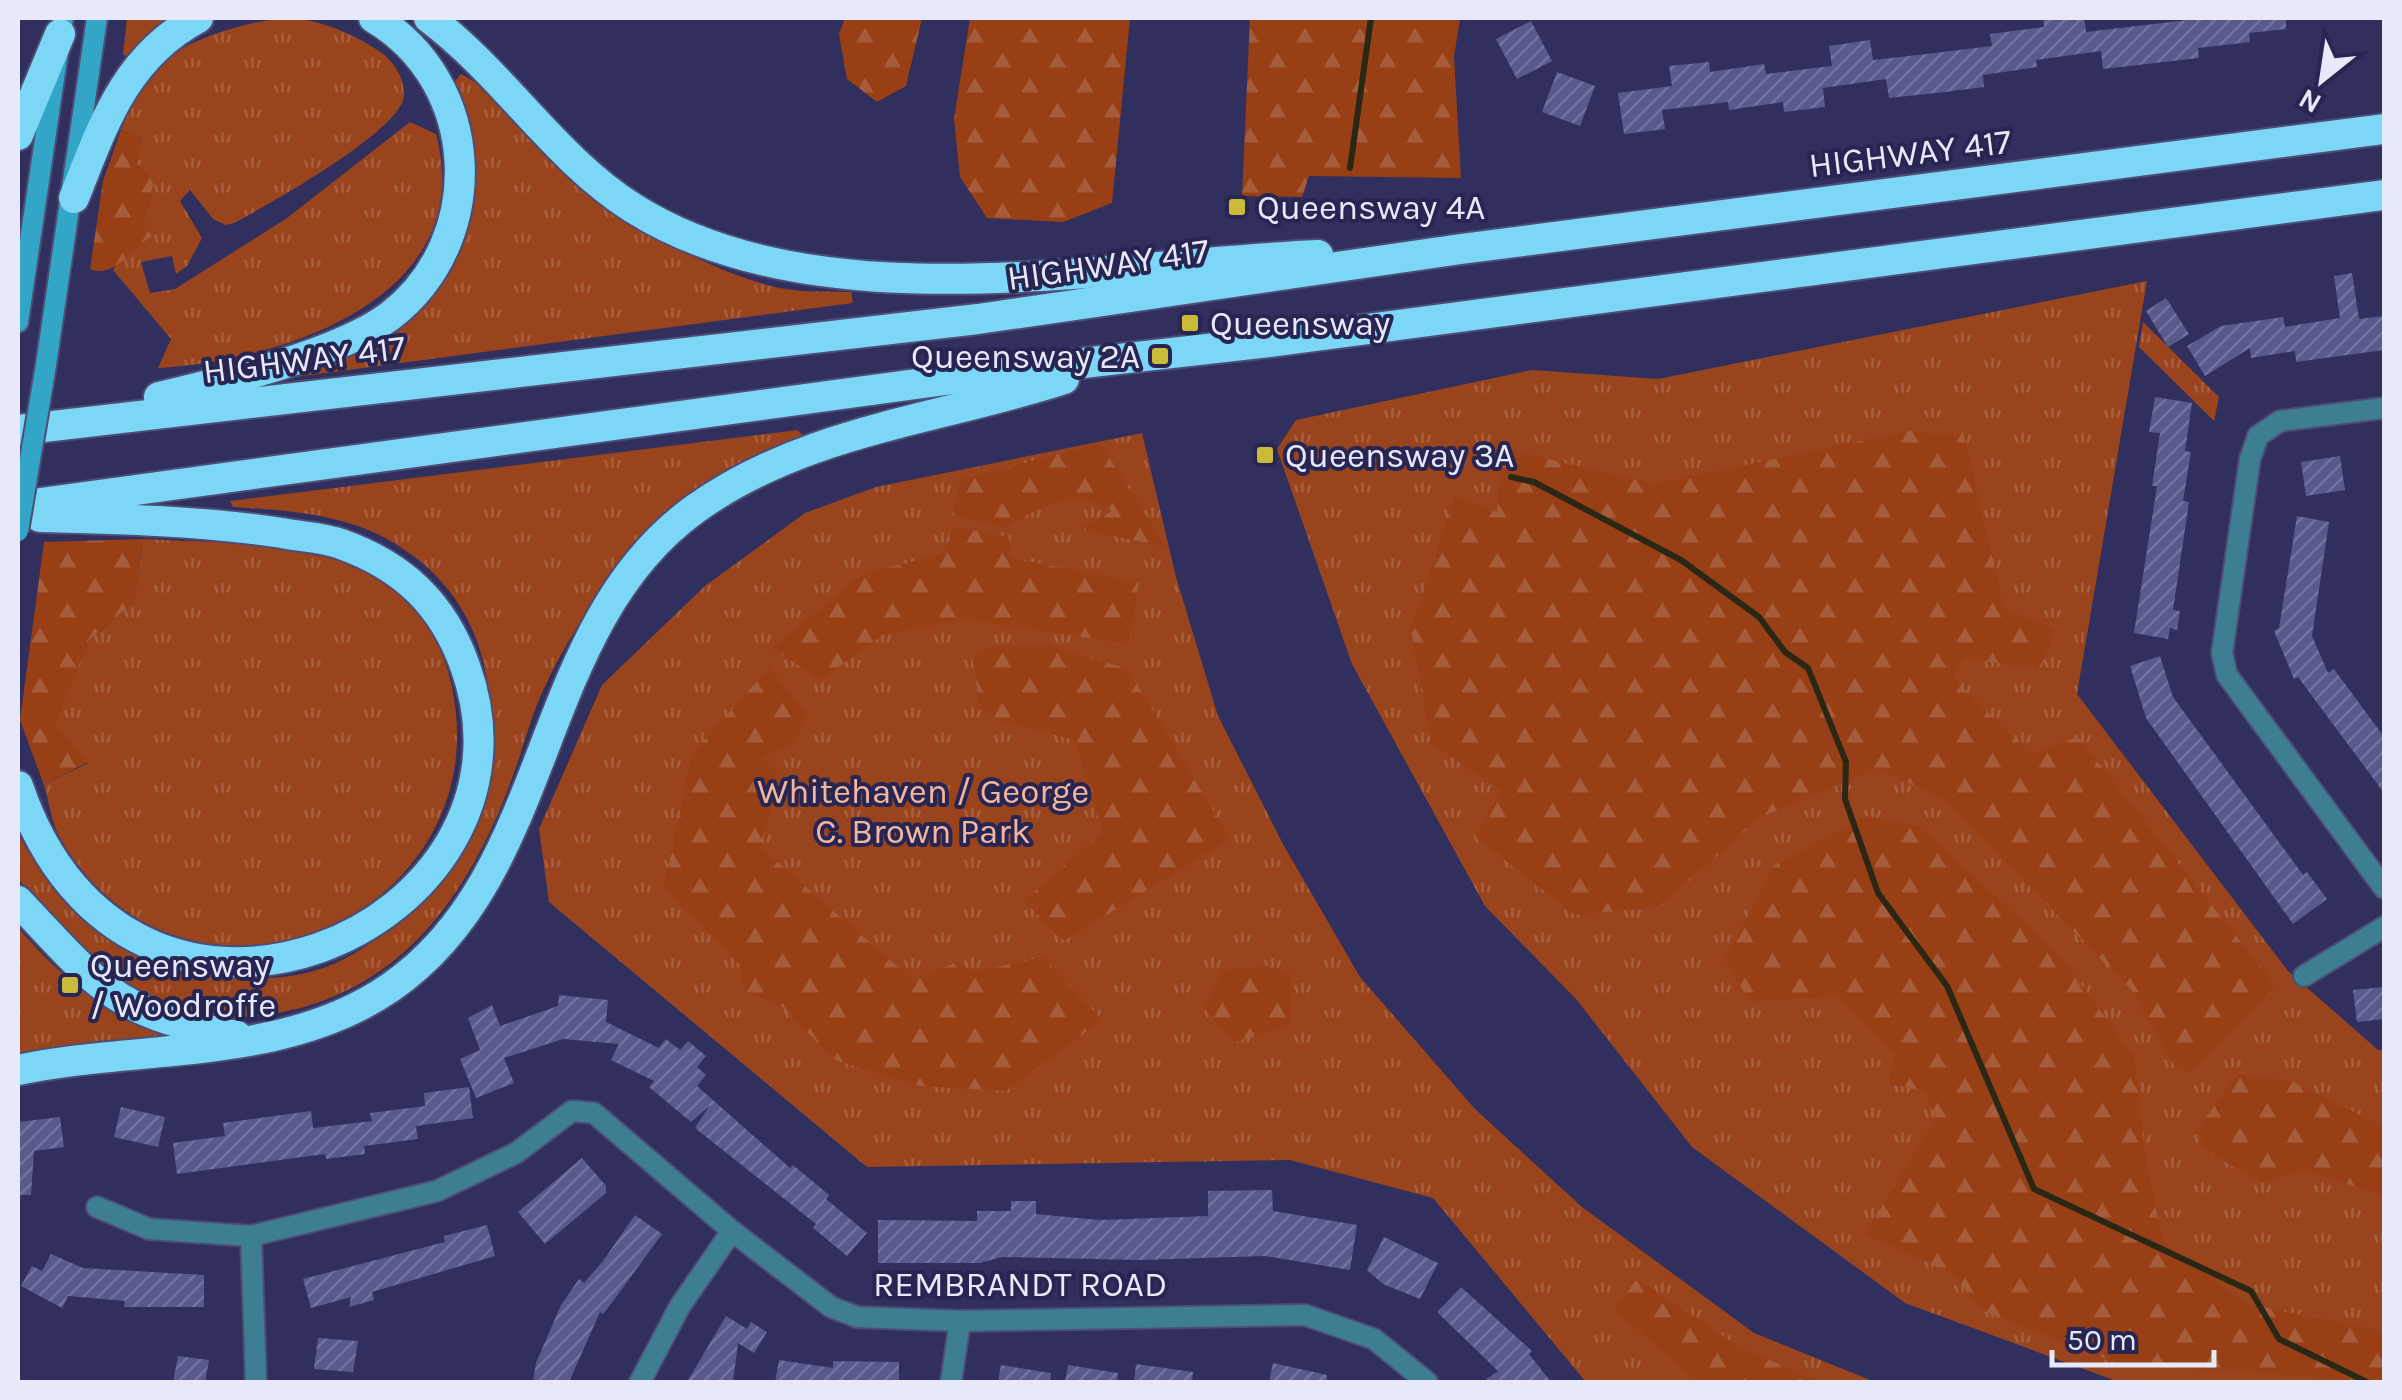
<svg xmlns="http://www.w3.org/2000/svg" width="2402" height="1400" viewBox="0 0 2402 1400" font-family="Karla,sans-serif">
	<defs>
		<pattern id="grass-tufts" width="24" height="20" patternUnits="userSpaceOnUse" patternTransform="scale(2.5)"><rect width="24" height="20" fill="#99441d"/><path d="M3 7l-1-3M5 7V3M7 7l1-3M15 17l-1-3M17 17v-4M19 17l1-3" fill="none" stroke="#a75f3f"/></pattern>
		<pattern id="forest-firs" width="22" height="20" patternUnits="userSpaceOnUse" patternTransform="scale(2.5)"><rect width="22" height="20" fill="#983f16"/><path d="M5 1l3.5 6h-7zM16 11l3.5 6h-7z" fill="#a65b39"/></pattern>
		<pattern id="building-hatch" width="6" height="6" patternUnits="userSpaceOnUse" patternTransform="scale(2.5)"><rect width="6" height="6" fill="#595a8c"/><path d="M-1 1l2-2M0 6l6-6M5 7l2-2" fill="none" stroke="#71729d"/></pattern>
	</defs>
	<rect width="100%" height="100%" fill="#312f5d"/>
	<g fill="url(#grass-tufts)">
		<path d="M127,18H177L129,56L123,55Z"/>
		<path d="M286,18C319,19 352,33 379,51C393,60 405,78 404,96C401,131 266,206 234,223L226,225L213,219L190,190L180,201L202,238L187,266L176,274L172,256L141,262L150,293L175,289L287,218L410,122L436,134C480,297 283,361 158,368L171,339L113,270L142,226L154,183L136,163L141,138L121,130C127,114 134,95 144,80C171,42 243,22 286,18Z"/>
		<path d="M461,74L475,82C559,168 648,251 767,285C793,293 824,291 851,292L853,303L295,377L459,246L474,188L462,99L451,86Z"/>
		<path d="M2147,281L2077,694L2288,971L2378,1050H2384V1382H2119L1905,1303L1692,1147L1576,999L1485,906L1352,664L1277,449L1296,420L1532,370L1658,379Z"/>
		<path d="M2143,322L2219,397L2214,421L2139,347Z"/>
		<path d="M797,430L804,436C740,461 672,497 629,553C595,596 564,644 541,695C529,722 522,753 511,781C470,891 406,987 283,1012C147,1040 100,970 18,879V833C53,901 105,949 181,968C232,981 296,985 344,959C397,932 448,878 473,824C483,803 486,773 489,750C497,665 471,589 394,543C347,514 286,510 233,507L230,501Z"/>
		<path d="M1142,433L1176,577L1218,716L1284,846L1360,977L1475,1109L1582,1207L1754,1333L1875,1382H1586L1433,1198L1290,1160L867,1167L549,902L539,829L602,685L705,586L805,513L876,487Z"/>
		<path d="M143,539C216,543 324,540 388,579C423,600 444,649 452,687C501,923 180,1051 59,836C51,821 49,801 44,785L88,763L54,724L89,640L134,602Z"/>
		<path d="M18,928C74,990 107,1018 191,1037L18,1058Z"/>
	</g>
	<g fill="url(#forest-firs)">
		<path d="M845,18H922L906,86L877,102L847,79L839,34Z"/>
		<path d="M970,18H1130L1112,203L1063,222L987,218L960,177L954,119Z"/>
		<path d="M1250,18H1460L1454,57L1461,178L1309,176L1302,197L1242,196Z"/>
		<path d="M121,130L141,138L137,163L154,183L142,226L152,236C130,249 115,279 90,269L103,181Z"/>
		<path d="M1908,431L1964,436L2004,609L2055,629L2041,670L1965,658L1952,677L2030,754L2078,737L2275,985L2192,1073L2175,1067L2132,991L1947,802L1878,768L1759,818L1660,907L1575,915L1475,837L1501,790L1431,743L1411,629L1455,496L1497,512L1502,448L1654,484Z"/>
		<path d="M1100,443L1166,547L1080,529L1112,511C1076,487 1039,506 1007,528L952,515L960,480Z"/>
		<path d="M952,527L1009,537V558L1139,582L1129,644L963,619L882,635L821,680L772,648L863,574L946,553Z"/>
		<path d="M143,539L134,602L89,640L55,724L88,762L44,785L20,720L44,542Z"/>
		<path d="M1047,645L1128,669L1230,839L1064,941L1024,901L1103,832L1075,740L998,720L980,706L972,657L992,647Z"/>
		<path d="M769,668L808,714L793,745L761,757L779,775L760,847L913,980L957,962L974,972L1042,957L1102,1020L1006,1091L920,1086L835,1060L780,1005L745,991L740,965L664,888L692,754Z"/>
		<path d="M1867,816L1918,826L2059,954L2134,1057L2146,1161L2163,1243L2246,1304L2384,1331V1382L2117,1363L1981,1310L1953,1274L1865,1234L1936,1118L1924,1091L1890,1084L1894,1053L1838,996L1749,1001L1725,960L1774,865Z"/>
		<path d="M1268,966L1291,975L1289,1026L1235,1042L1203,1007L1224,970Z"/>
		<path d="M2238,1075L2291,1081L2384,1127V1196L2306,1170L2262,1183L2203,1149L2198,1128Z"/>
		<path d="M1637,1279L1741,1348L1820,1382H1698L1614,1309Z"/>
	</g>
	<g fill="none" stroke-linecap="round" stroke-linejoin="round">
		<g stroke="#2a2714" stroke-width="6">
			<path d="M1350,168L1371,18"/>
			<path d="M1511,477L1534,482L1681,560L1759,617L1785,652L1808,668L1846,762L1845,799L1878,893L1947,986L2034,1189L2251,1291L2279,1339L2367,1382"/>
		</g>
	</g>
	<g fill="url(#building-hatch)">
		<path d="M2043,18H2084L2086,32L2205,18H2286V29L2249,33L2250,42L2198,48L2199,58L2103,69L2101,51L2036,60L2037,67L1983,75L1984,87L1945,92L1889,98L1886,79L1823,88L1825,107L1784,112L1783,102L1729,110L1728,102L1662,110L1665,129L1624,134L1618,93L1672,86L1669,66L1709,62L1710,72L1764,64L1766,74L1832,66L1829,46L1870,40L1873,60L1926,54L1992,46L1990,34L2044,27Z"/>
		<path d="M1531,21L1552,61L1517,79L1496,39Z"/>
		<path d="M1557,72L1595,86L1580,126L1542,112Z"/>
		<path d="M2352,273L2359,319L2384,316V350L2296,362L2295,351L2251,358L2250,348L2205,376L2187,346L2221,326L2283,317L2285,327L2340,318L2334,276Z"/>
		<path d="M2166,298L2189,334L2168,347L2146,311Z"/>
		<path d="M2155,397L2192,403L2185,451L2191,452L2183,501L2189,502L2173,610L2180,611L2177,630L2170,628L2168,639L2134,633L2157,486H2152L2160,433L2149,432Z"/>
		<path d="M2340,456L2345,490L2306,496L2301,462Z"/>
		<path d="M2297,516L2329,522L2312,636L2328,673L2334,669L2384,737V793L2298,677L2294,679L2274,631L2279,628Z"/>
		<path d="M2160,656L2173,697L2303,875L2307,872L2327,899L2293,924L2146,718L2130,666Z"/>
		<path d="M2384,987V1019L2357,1022L2353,990Z"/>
		<path d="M559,995L608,1000L606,1022L659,1048L666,1039L680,1050L688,1041L706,1056L697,1067L706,1075L697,1086L790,1168L793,1165L829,1195L826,1199L867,1233L847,1256L813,1228L816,1224L695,1128L710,1105L691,1122L649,1087L654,1081L611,1060L619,1044L563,1039L504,1058L514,1083L476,1098L460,1059L480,1050L468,1018L492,1005L500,1026L558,1006Z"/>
		<path d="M469,1087L473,1118L416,1126L418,1139L364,1146L365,1154L326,1159L325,1154L177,1174L173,1143L225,1136L223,1123L311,1111L313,1128L372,1121L370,1113L425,1106L424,1093Z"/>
		<path d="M121,1107L165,1117L158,1147L114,1137Z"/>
		<path d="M60,1117L64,1147L34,1151L31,1195H18V1122Z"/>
		<path d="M582,1158L606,1186V1193L545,1244L518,1212Z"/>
		<path d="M1272,1190L1273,1211L1357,1225L1350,1270L1265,1256L1141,1260L1002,1257L980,1263H878V1220L977,1221V1211H1011V1201H1036V1214L1099,1220L1208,1216V1191Z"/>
		<path d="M635,1215L662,1234L611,1304L603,1314L600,1312L569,1382H533L536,1363L561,1305L579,1279L584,1283L603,1261Z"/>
		<path d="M487,1225L495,1256L372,1292L374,1300L349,1307L351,1297L311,1308L303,1279L445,1242L444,1236Z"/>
		<path d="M1384,1237L1438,1263L1420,1299L1383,1284L1367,1270Z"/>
		<path d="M51,1254L83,1268L204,1275V1307H124L125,1301L68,1296L62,1308L21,1286L32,1266L42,1271Z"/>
		<path d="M1461,1287L1532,1351L1529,1354L1551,1382H1483L1498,1371L1437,1312Z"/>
		<path d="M726,1316L747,1329L751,1322L767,1332L754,1353L738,1343L733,1382H687Z"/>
		<path d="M318,1338L358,1341L353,1372L314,1369Z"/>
		<path d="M178,1356L209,1360L205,1382H173Z"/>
		<path d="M779,1360L833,1368V1361L899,1362V1382H775Z"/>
		<path d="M1273,1363L1327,1375V1382H1269Z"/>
		<path d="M1136,1364L1193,1372L1192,1382H1134Z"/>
		<path d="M1001,1365L1051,1373L1050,1382H998Z"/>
		<path d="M1068,1365L1118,1373L1117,1382H1065Z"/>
	</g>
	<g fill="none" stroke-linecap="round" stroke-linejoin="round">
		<g stroke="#4e4d76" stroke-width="24">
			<g id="street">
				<path d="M2384,408L2280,421L2258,436L2250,459L2222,653L2227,675L2384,888"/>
				<path d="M2304,976L2384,927"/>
				<path d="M97,1207L149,1229L251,1236L437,1191L516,1153L572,1111L594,1113L732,1231L831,1307L857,1317L960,1321L1305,1315L1374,1339L1427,1382"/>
				<path d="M251,1236L256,1382"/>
				<path d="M640,1382L680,1306L732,1231"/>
				<path d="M951,1382L960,1321"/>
			</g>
		</g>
		<g stroke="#4e4d76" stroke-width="24">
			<g id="secondary">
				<path d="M18,322L63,18"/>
				<path d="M46,365L97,18"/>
			</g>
		</g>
		<g stroke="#4e4d76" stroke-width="34">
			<g id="highway">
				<path d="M429,18C503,73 554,158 633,208C818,325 1108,264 1318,255"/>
				<path d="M18,135L60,34"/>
				<path d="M74,198C103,125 125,57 198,18"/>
				<path d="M159,397C222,382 339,354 390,316C489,240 482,82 374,18"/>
				<path d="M18,430L978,319L1461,249L2384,129"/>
				<path d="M18,506L1012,371L1269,342L2384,195"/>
				<path d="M18,786C129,1116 560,928 465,666C443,604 403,566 341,544C323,537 301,537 282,533C202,521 122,519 40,517"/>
				<path d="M18,901C101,989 114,1013 237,1036"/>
				<path d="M18,1070C140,1044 283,1062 391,987C556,873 531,627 695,509C805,430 939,420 1064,379"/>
			</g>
		</g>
		<use href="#street" stroke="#3e7e93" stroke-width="20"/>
		<use href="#secondary" stroke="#33a5c7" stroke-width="20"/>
		<use href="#highway" stroke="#7cd7f7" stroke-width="30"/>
		<g stroke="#4e4d76" stroke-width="24" stroke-linecap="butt">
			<path id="secondary-bridge" d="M18,531L46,365"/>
		</g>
		<use href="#secondary-bridge" stroke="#33a5c7" stroke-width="20"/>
	</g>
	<g fill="#c9ba3a" stroke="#272552" stroke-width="4">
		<rect x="1227" y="197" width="20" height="20" rx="5"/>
		<rect x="1180" y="313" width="20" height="20" rx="5"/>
		<rect x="1150" y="346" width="20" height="20" rx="5"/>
		<rect x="1255" y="445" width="20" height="20" rx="5"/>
		<rect x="60" y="975" width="20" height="20" rx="5"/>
	</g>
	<g text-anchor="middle" stroke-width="8" stroke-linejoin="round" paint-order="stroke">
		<g font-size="35" fill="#e7e9fa" stroke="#272552">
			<text transform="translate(1910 153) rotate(-7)" y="12">HIGHWAY 417</text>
			<text transform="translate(1108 264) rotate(-8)" y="12">HIGHWAY 417</text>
			<text transform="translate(304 359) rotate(-7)" y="12">HIGHWAY 417</text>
			<text x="1020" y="1296">REMBRANDT ROAD</text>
		</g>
		<g font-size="35" fill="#e7e9fa" stroke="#272552" text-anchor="start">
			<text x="1257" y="219">Queensway 4A</text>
			<text x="1210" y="335">Queensway</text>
			<text x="1140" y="368" text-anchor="end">Queensway 2A</text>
			<text x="1285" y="467">Queensway 3A</text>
			<text x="90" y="977">Queensway<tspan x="90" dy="40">/ Woodroffe</tspan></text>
		</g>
		<g font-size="35" fill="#f2b69f" stroke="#272552">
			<text x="923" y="803">Whitehaven / George<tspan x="923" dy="40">C. Brown Park</tspan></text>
		</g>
	</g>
	<rect width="2402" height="1400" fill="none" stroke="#e7e9fa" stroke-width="40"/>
	<g transform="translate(2322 80) rotate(210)" stroke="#272552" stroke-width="8" paint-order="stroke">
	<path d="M0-8L18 38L0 25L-18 38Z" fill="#e7e9fa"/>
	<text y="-15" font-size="28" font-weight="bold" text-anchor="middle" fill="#e7e9fa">N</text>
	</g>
	<path d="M2052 1350v15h162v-15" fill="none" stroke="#e7e9fa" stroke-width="5"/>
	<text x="2067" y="1350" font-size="30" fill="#e7e9fa" stroke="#272552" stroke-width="8" paint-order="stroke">50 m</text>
</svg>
